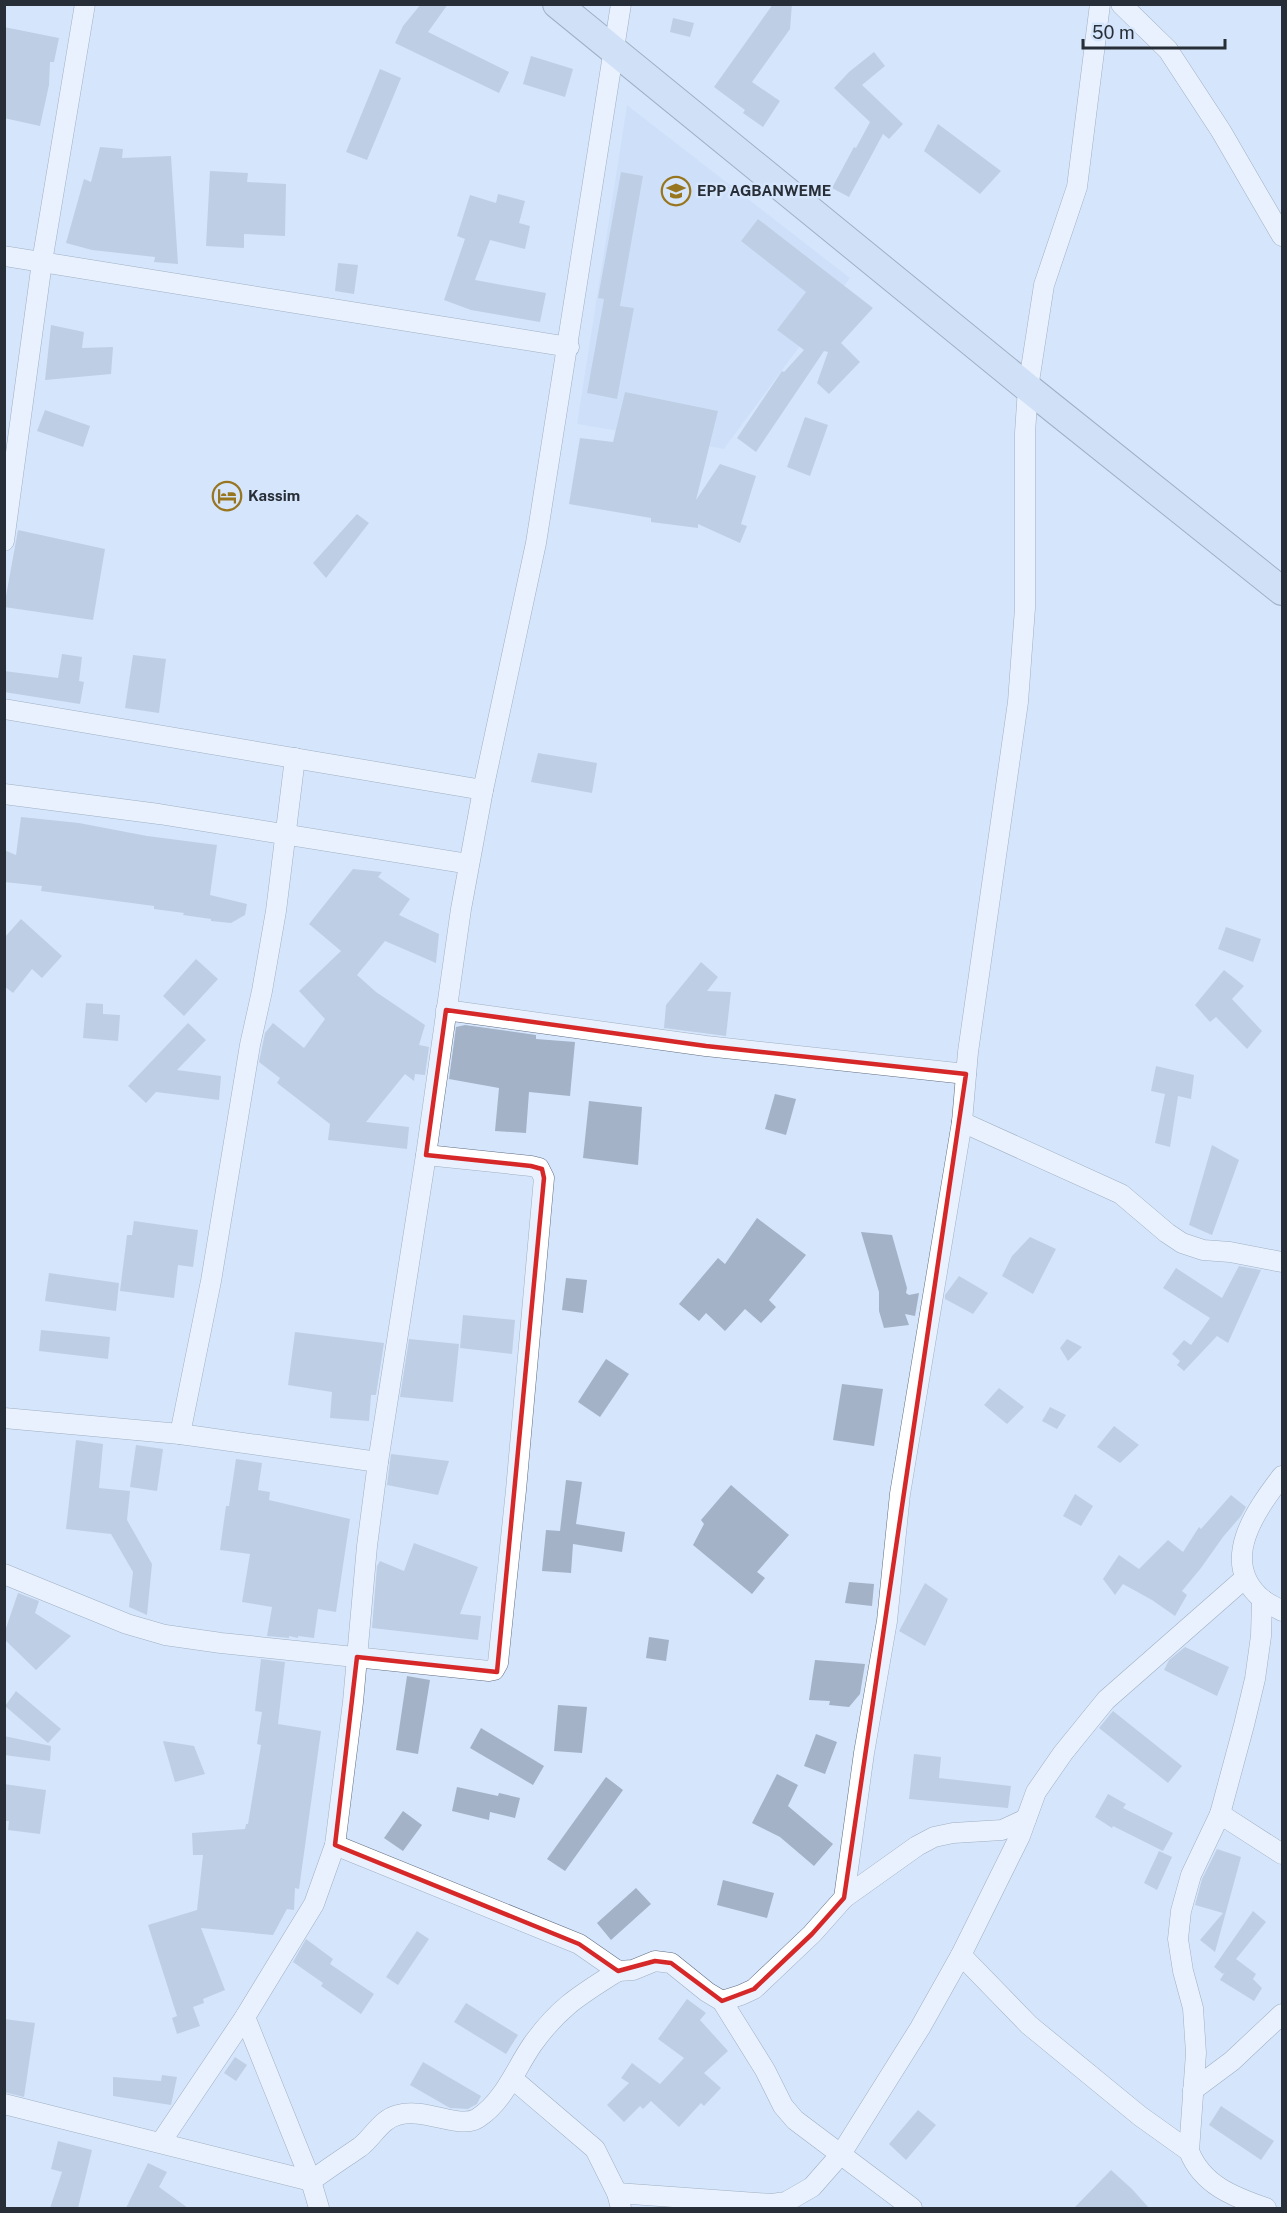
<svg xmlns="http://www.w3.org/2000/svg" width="1287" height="2213" viewBox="0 0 1287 2213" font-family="'Public Sans',sans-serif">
	<rect width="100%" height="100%" fill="#d5e5fb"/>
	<path fill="#c5daf6" d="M627,105L850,278L724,449L577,424Z"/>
	<g fill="#a3b2c7">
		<path d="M421,4H448L428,32L509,72L499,93L395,43L403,26Z"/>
		<path d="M773,4H792L790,29L752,82L780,101L763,127L743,113L745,110L714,87Z"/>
		<path d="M673,18L694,23L690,37L670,32Z"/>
		<path d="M4,27L59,38L54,62H50L49,85L40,126L4,118Z"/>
		<path d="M874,52L885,66L862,85L903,124L889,139L883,134L849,197L832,188L854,147L856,148L870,122L834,88L849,72Z"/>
		<path d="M531,56L573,69L565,97L523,84Z"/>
		<path d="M380,69L401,78L367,160L346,152Z"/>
		<path d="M938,124L1001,171L980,194L924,151Z"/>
		<path d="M100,147L123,149L122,158L171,156L178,264L154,262L155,257L92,250L66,243L84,179L91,182Z"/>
		<path d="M210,171L248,173L247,182L286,184L285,236L244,234V248L206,246Z"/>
		<path d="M621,172L643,176L620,306L634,308L617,399L587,393L604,299L598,298Z"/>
		<path d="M498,194L525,201L519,223L530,226L525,249L490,240L475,280L546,293L540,322L471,310L444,300L465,239L457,236L470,195L496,203Z"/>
		<path d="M758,219L873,308L841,343L860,362L829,394L817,383L828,352L824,351L756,452L737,438L782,371L784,372L804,350L777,330L806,292L741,241Z"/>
		<path d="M338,263L358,265L354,294L335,291Z"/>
		<path d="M51,325L84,332L82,348L113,347L111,374L45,380Z"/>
		<path d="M625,392L718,411L696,500L720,464L756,476L741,524L747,526L740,543L698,524V528L651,522V518L569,504L580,438L613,442Z"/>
		<path d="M45,410L90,426L83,447L37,431Z"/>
		<path d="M805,417L828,425L810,476L787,467Z"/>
		<path d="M357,514L369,523L326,578L313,563Z"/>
		<path d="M18,530L105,549L93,620L4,607Z"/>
		<path d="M62,654L82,657L79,681L84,682L80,704L4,692V671L58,678Z"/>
		<path d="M133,655L166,659L159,713L125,708Z"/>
		<path d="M538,753L597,763L592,793L531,782Z"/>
		<path d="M21,817L79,823L147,836L217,845L210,895L247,904L245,915L231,923L211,921V919L183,915L184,913L154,909V906L41,891L42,886L4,882V850L16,855Z"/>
		<path d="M353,869L382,872L378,877L410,899L399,915L439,934L436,963L385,941L357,975L376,992L425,1025L419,1045L429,1047L425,1075L415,1074L414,1081L405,1074L366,1122L409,1127L407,1149L328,1140L330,1124L277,1083L280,1078L259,1062L265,1033L273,1023L304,1048L325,1019L299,991L341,951L309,924Z"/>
		<path d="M21,919L62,956L42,978L32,969L13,993L4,986V938Z"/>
		<path d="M1226,927L1261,939L1253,962L1218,949Z"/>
		<path d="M196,959L218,979L184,1016L163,996Z"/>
		<path d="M701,962L718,977L707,991L731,992L726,1036L664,1028L666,1005Z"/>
		<path d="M1224,970L1244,986L1232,999L1262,1031L1247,1049L1216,1017L1210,1022L1195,1005Z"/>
		<path d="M86,1003L103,1004V1014L120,1015L118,1041L83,1038Z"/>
		<path d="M188,1023L206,1040L177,1070L221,1076L219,1100L156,1092L146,1103L128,1086Z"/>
		<path d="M465,1025L536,1035V1039L575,1042L570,1096L529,1092L526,1133L495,1131L499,1088L449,1079L456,1027Z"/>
		<path d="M1156,1066L1194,1075L1191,1099L1178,1096L1170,1147L1155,1143L1165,1094L1151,1091Z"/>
		<path d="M775,1094L796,1099L786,1135L765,1129Z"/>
		<path d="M589,1101L642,1107L638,1165L583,1158Z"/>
		<path d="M1212,1145L1239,1160L1212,1235L1189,1225Z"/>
		<path d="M757,1218L806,1255L769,1300L776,1307L761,1323L745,1309L725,1331L706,1313L699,1321L679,1304L718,1258L725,1264Z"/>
		<path d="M134,1221L198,1230L193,1267L178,1265L174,1298L120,1291L127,1235H132Z"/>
		<path d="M861,1232L892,1235L907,1288L906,1293L909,1295L919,1293L915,1316L905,1314L909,1325L884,1328L879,1311V1292Z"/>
		<path d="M1030,1237L1056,1249L1033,1294L1002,1276L1012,1256Z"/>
		<path d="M1239,1266L1261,1270L1228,1343L1217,1336L1184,1371L1177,1365L1180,1361L1172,1354L1184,1340L1191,1345L1210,1318L1163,1288L1176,1268L1222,1298Z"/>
		<path d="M49,1273L119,1283L116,1311L45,1301Z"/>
		<path d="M959,1276L988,1293L973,1314L945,1299V1295Z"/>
		<path d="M566,1278L587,1280L583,1313L562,1310Z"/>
		<path d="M463,1315L515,1320L512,1354L460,1348Z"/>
		<path d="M41,1330L110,1337L108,1359L39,1351Z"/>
		<path d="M295,1332L384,1343L376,1395H371L369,1421L330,1418L332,1392L288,1385Z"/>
		<path d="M409,1339L459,1344L453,1402L400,1397Z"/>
		<path d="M1067,1339L1082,1347L1068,1361L1060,1348Z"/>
		<path d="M606,1359L629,1374L600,1417L578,1402Z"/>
		<path d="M842,1384L883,1389L874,1446L833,1440Z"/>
		<path d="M999,1388L1024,1407L1007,1424L984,1405Z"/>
		<path d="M1050,1407L1066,1415L1057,1429L1042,1421Z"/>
		<path d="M1114,1426L1139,1445L1120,1463L1097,1447Z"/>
		<path d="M76,1440L103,1444L99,1488L130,1491L127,1520L152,1564L147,1615L129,1607L133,1572L111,1534L66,1529Z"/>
		<path d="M136,1445L163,1449L157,1491L130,1487Z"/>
		<path d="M391,1454L449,1461L438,1495L387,1485Z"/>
		<path d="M236,1459L262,1463L258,1490L270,1492L269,1500L350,1519L336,1612L318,1609L314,1638L298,1636V1638L289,1636V1638L267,1636L272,1607L242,1602L250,1554L220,1550L226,1506H229Z"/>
		<path d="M566,1480L582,1482L576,1524L625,1532L622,1552L573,1544L571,1573L542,1571L546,1530L560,1531Z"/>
		<path d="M731,1485L789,1535L757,1572L765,1578L752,1594L693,1545L704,1524L701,1520Z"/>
		<path d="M1075,1494L1093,1506L1081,1526L1063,1516Z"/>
		<path d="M1231,1495L1246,1507L1241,1516L1223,1537L1201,1568L1182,1591L1187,1595L1175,1616L1152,1600L1123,1584L1115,1595L1103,1579L1119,1555L1139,1569L1168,1540L1183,1552L1199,1527L1201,1529Z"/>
		<path d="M414,1543L478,1567L460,1614L481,1616L478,1640L372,1628L377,1566L380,1561L404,1571Z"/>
		<path d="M849,1582L874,1584L872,1606L845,1603Z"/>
		<path d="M925,1583L948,1599L925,1646L899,1631Z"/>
		<path d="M18,1593L39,1601L35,1613L71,1636L36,1670L4,1639V1634Z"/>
		<path d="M649,1637L669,1640L666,1661L646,1658Z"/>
		<path d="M1185,1647L1229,1667L1217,1696L1164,1670L1169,1660Z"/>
		<path d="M261,1659L285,1662L278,1724L321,1731L299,1889L295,1888L294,1910L287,1909L273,1935L201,1928L225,1990L203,1999L204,2003L193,2007L200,2026L177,2034L172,2018L177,2016L148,1925L197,1910L203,1855H193L192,1833L245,1829L246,1824H248L261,1745L257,1744L262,1712L255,1711Z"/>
		<path d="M815,1660L865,1664L860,1694L849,1707L829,1705L830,1701L809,1700Z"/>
		<path d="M407,1676L430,1680L418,1754L396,1750Z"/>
		<path d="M16,1691L61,1729L48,1743L5,1706Z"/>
		<path d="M558,1705L587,1707L582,1753L554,1751Z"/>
		<path d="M1113,1711L1182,1766L1168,1783L1099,1728Z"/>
		<path d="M481,1728L544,1766L533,1785L470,1748Z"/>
		<path d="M816,1734L837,1742L825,1774L804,1766Z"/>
		<path d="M4,1736L51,1746L50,1761L4,1755Z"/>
		<path d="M163,1741L194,1746L205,1774L175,1782Z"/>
		<path d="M914,1754L941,1757L939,1778L1011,1786L1008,1808L909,1799Z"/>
		<path d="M777,1774L798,1785L788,1806L833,1844L814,1866L780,1837L752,1823Z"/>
		<path d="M606,1777L623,1790L565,1871L547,1859Z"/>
		<path d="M4,1784L46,1790L40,1834L8,1830L9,1821H4Z"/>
		<path d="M457,1787L498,1796L499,1793L520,1798L515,1818L490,1812L489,1820L452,1811Z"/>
		<path d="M1108,1794L1126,1804L1123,1808L1173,1833L1163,1851L1113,1826L1112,1828L1095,1817Z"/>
		<path d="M403,1811L422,1825L403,1851L384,1838Z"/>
		<path d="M1217,1849L1241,1857L1215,1952L1200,1940L1223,1913L1195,1905L1202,1879Z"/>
		<path d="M1159,1851L1172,1857L1157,1890L1144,1883Z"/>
		<path d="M723,1880L774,1893L767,1918L717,1905Z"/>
		<path d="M636,1888L651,1904L611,1940L597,1923Z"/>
		<path d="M1253,1911L1266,1922L1236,1959L1256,1974L1253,1979L1262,1988L1254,2001L1220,1980L1225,1972L1223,1974L1214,1967Z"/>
		<path d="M417,1931L429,1939L398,1985L386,1977Z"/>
		<path d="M306,1939L333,1959L330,1964L374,1994L361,2014L321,1986L323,1983L293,1962Z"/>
		<path d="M687,1999L706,2013L700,2020L728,2051L704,2073L721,2088L704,2106L701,2103L679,2127L651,2101L643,2109L640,2106L624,2122L607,2105L629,2083L621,2078L632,2063L660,2084L684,2058L658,2039Z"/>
		<path d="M466,2003L518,2035L506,2054L454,2022Z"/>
		<path d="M4,2019L35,2023L24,2097L4,2092Z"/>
		<path d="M235,2057L247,2065L236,2081L224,2073Z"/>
		<path d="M423,2062L481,2096L477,2104L468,2109L450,2108L410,2085Z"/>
		<path d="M162,2075L177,2077L171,2105L113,2096V2077L161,2081Z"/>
		<path d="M1221,2106L1274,2141L1261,2160L1209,2125Z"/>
		<path d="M918,2110L936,2125L906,2160L889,2144Z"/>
		<path d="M58,2141L92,2150L78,2208H50L62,2172L51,2169Z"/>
		<path d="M148,2163L167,2172L159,2187L188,2208H126Z"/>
		<path d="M1111,2170L1132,2189L1149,2208H1074Z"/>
	</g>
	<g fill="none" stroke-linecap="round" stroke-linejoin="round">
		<g stroke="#606e82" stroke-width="21">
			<g id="minor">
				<path d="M1121,4L1168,50L1221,131L1282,236"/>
				<path d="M4,256L569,347"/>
				<path d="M4,541L42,262L85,4"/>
				<path d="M4,709L483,790"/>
				<path d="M4,794L159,814L469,864"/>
				<path d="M446,1010L706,1046L966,1074"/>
				<path d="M962,1122L1121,1194L1167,1233L1182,1243L1203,1250L1230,1252L1282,1262"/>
				<path d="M4,1418L180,1434L211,1281L250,1045L262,991L276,911L295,758"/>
				<path d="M180,1434L378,1462"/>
				<path d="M1282,1476C1256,1510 1218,1562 1262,1599C1268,1604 1276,1607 1282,1611"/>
				<path d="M4,1574L127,1624L165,1635L221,1643L489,1671L494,1670L498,1663L516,1490L544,1178L539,1168L531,1166L426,1155"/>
				<path d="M1262,1599L1261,1636L1255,1679L1244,1725L1220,1814L1191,1875L1181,1911L1178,1939L1183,1971L1193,2008L1196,2053L1189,2151C1202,2185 1234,2197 1266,2208"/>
				<path d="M1220,1814L1282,1854"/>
				<path d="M335,1845L579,1944L618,1971L633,1970L655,1961L671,1963L707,1992L722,2001L765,2070L783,2106L795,2120L912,2208"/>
				<path d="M844,1898L917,1846L934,1837L953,1833L1002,1830L1026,1819"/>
				<path d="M961,1955L1029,2025L1140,2116L1189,2151"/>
				<path d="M722,2001L741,1995L754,1989L812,1934L844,1898L864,1753L887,1621L900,1494L962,1122L968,1052L1018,702L1025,608V433L1028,388L1044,285L1077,187L1100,4"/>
				<path d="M245,2017L311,2181L319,2208"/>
				<path d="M513,2079L595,2149L617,2193L621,2208"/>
				<path d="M1193,2090L1232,2061L1282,2014"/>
				<path d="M4,2104L311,2181C327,2169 344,2158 360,2147C373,2137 381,2119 398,2115C425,2107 460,2130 478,2118C504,2101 515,2070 532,2045C559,2007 580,1995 618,1971"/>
				<path d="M161,2142L245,2017L314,1904L335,1845L353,1702L367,1546L378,1462L426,1155L461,909L483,790L536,543L621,4"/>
				<path d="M617,2193L772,2204L786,2202L812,2187L841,2154L920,2028L961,1955L1020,1836L1036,1792L1063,1753L1106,1700L1245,1578"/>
			</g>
		</g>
		<g stroke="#606e82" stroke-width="30">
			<path id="secondary" d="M557,4L1028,388L1282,591"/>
		</g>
		<use href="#minor" stroke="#fff" stroke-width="20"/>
		<use href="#secondary" stroke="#cadbf2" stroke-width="28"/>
	</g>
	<path d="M0 0H1287V2213H0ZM446,1010L706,1046L966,1074L844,1898L812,1934L754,1989L722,2001L671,1963L655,1961L618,1971L579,1944L335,1845L357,1657L497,1672L544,1178L542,1169L531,1166L426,1155Z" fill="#d5e5fb" fill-opacity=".55" fill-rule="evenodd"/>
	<path fill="none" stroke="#d62828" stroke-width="4.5" stroke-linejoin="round" d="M446,1010L706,1046L966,1074L844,1898L812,1934L754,1989L722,2001L671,1963L655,1961L618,1971L579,1944L335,1845L357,1657L497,1672L544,1178L542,1169L531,1166L426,1155Z"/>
	<defs>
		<g id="school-ring" transform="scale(1.5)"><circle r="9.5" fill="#d5e5fb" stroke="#987620" stroke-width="1.5"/><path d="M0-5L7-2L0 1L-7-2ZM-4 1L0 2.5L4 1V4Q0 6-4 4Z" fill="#987620"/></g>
		<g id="hotel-ring" transform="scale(1.5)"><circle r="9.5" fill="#d5e5fb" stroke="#987620" stroke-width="1.5"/><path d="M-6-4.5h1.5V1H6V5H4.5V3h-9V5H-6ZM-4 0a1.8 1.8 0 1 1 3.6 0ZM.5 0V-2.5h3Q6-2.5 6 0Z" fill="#987620"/></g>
	</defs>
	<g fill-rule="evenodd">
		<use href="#school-ring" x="676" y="191"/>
		<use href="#hotel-ring" x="227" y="496"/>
	</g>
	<g text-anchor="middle" stroke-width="5" stroke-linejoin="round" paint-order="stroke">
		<g font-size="15" font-weight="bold" fill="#282e37" stroke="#d5e5fb" text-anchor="start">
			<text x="697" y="196">EPP AGBANWEME</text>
			<text x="248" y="501">Kassim</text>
		</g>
	</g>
	<rect width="1287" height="2213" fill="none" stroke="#282e37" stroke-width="12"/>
	<path d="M1083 39v9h142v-9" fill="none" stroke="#282e37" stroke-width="3"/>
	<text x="1092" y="39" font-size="18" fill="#282e37" stroke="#d5e5fb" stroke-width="4.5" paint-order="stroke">50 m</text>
</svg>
